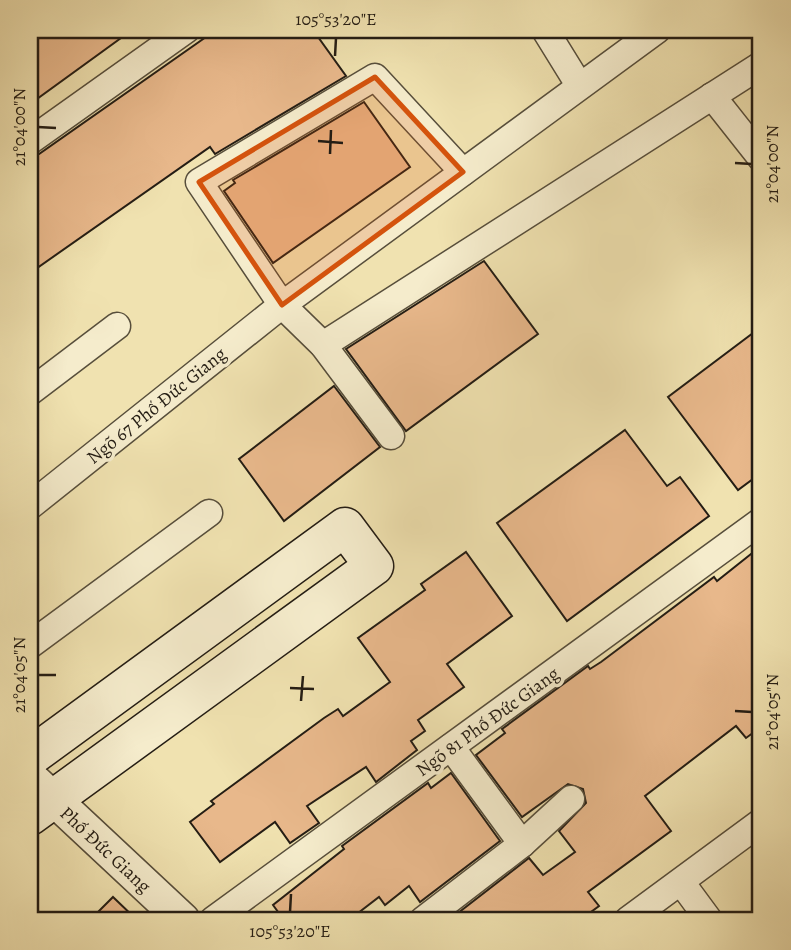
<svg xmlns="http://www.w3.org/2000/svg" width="791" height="950" viewBox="0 0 791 950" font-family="Alegreya,serif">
	<rect width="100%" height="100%" fill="#f0e2b0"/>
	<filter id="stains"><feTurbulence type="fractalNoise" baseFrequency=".00286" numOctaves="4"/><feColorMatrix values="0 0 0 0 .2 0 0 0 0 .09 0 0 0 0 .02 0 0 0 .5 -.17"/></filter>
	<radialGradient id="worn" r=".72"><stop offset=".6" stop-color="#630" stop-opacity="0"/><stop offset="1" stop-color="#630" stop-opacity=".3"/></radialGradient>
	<g fill="#e8b88b" stroke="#241d14" stroke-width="2">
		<path d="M30,30H132L30,104Z"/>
		<path d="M216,30H313L346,76L215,154L210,147L30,273V156L39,154Z"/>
		<path d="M364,102L410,167L273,263L224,191L235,183L233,180Z"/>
		<path d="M484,261L538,334L406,431L346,349Z"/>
		<path d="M761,327V473L738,490L668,397Z"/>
		<path d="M334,386L380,447L284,521L239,459Z"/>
		<path d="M625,430L667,486L680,477L709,516L567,621L497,523Z"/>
		<path d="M761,546V727L746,738L736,726L645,796L671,831L588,892L599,906L580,920H449L529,858L543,875L575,852L559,831L586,803L583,789L568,784L522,817L476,755L505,733L502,729L588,666L590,669L601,662L714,577L717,581Z"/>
		<path d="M466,552L512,616L447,664L464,687L418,720L425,731L411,741L417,750L376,782L366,767L307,806L319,823L290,843L275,822L220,862L190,822L214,804L211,801L324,718L338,709L343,716L390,682L358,638L425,590L421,584Z"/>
		<path d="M451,773L500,841L420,902L409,886L385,905L379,897L349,920H284L273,905L344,849L342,846L428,783L431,788Z"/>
		<path d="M113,897L137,920H90Z"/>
	</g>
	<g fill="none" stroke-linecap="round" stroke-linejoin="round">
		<g stroke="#574e3b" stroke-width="29">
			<g id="minor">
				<path d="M545,30L579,85"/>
				<path d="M712,96L761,158"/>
				<path d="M30,141L186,30"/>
				<path d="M323,345L761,65"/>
				<path d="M30,392L117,326"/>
				<path d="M391,436L323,345L282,305L199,182L375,77L463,172"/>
				<path d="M30,506L282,305L657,30"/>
				<path d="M30,645L209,513"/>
				<path d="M451,747L522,844"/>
				<path d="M681,882L709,920"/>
				<path d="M213,920L761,521"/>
				<path d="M423,920L522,844L571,799"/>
				<path d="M628,920L761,822"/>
			</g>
		</g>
		<g stroke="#574e3b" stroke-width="36">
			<path id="tertiary" d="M30,777L183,920"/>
		</g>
		<g stroke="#241d14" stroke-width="41">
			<path id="secondary" d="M30,757L345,527L374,566L30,816"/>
		</g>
		<use href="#minor" stroke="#f5eccc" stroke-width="26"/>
		<use href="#tertiary" stroke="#f5eccc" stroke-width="33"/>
		<use href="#secondary" stroke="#f5eccc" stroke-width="38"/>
	</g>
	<path fill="#d4530d" fill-opacity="0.2" stroke="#d4530d" stroke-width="5" stroke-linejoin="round" d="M375,77L463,172L282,305L199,182Z"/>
	<path fill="none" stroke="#241d14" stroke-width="2.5" d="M335,56L336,38M38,127L56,128M318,141L343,143M330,154L331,130M735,163L752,164M38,675H56M290,688L314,689M301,701L303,676M735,711L752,712M290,912L291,894"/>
	<g text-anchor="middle" stroke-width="7" stroke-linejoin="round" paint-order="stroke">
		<g font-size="19" fill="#241d14" stroke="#f5eccc">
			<text transform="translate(156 405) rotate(-39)" y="7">Ngõ 67 Phố Đức Giang</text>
			<text transform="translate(487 721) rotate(-36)" y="7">Ngõ 81 Phố Đức Giang</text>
			<text transform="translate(106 849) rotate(43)" y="7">Phố Đức Giang</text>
		</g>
	</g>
	<rect width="791" height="950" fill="none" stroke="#f0e2b0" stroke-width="77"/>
	<rect x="38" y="38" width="714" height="874" fill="none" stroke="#241d14" stroke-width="2.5"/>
	<g font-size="18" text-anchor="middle" fill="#241d14">
		<text x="336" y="25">105°53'20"E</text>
		<text transform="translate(19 127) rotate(-90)" y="6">21°04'00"N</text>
		<text transform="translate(772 164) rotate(-90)" y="6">21°04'00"N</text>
		<text transform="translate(19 675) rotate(-90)" y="6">21°04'05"N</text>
		<text transform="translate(772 712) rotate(-90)" y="6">21°04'05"N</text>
		<text x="290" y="937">105°53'20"E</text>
	</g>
	<rect width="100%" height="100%" filter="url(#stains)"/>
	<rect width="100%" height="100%" fill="url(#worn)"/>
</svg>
